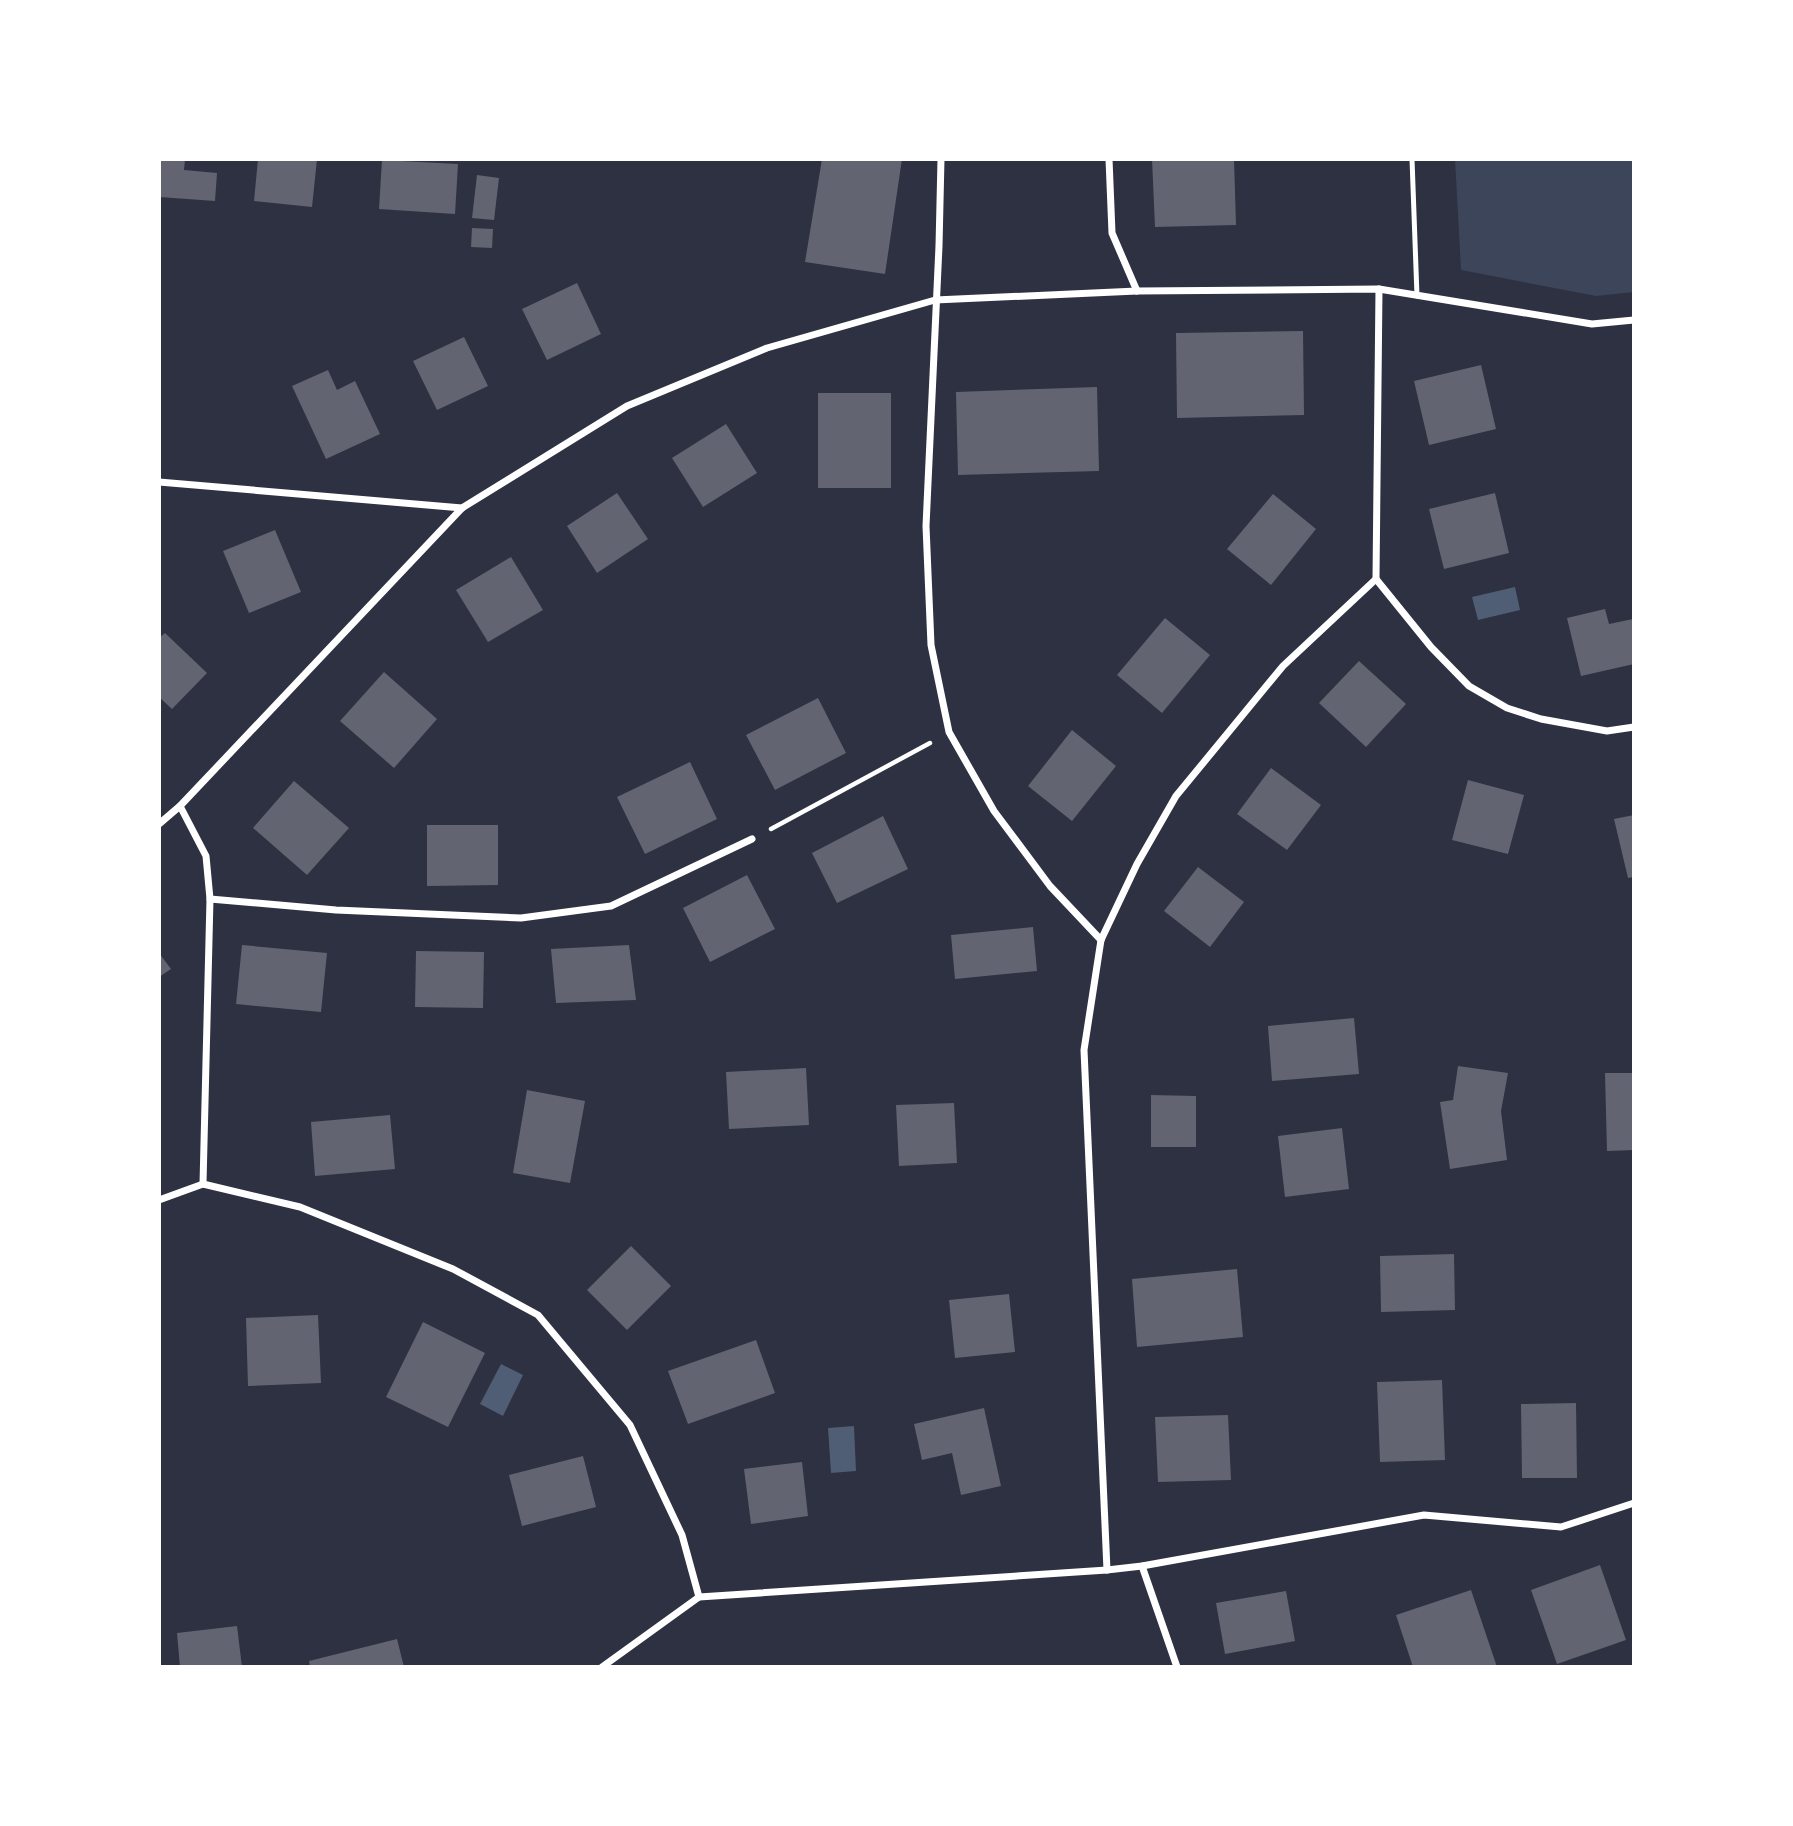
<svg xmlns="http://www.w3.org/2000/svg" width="1793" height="1826" viewBox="0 0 1793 1826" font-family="Rubik,sans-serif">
	<rect width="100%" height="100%" fill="#2d3142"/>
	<path fill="#3c4559" d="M1455,159H1634V292L1596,296L1461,270Z"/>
	<g fill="#4f5d75">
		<path d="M1515,587L1520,610L1478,620L1472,597Z"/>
		<path d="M501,1364L523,1375L503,1416L480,1404Z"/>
		<path d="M854,1426L856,1471L831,1473L828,1428Z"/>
	</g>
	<g fill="#626471">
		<path d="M159,159H185L184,170L217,173L215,201L159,197Z"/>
		<path d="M258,159H317L312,207L254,201Z"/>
		<path d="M822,159H902L885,274L805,262Z"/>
		<path d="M1152,159H1234L1236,225L1155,227Z"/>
		<path d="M382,160L458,164L455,214L379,209Z"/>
		<path d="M477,175L499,178L494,220L472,218Z"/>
		<path d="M472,228L493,229L492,248L471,247Z"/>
		<path d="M577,283L601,334L547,360L522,309Z"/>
		<path d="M1303,331L1304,415L1177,418L1176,333Z"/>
		<path d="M464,337L488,386L437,410L413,361Z"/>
		<path d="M1481,365L1496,429L1429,445L1414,381Z"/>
		<path d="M328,370L337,390L355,381L380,434L326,459L292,386Z"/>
		<path d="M1097,387L1099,471L958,475L956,392Z"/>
		<rect x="818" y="393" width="73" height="95"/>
		<path d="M726,424L757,473L703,507L672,458Z"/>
		<path d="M617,493L648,539L597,573L567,526Z"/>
		<path d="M1495,493L1509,553L1444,569L1429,509Z"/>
		<path d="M1273,494L1316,529L1271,585L1227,549Z"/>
		<path d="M275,530L301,592L249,613L223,551Z"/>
		<path d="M511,557L543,610L488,642L456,590Z"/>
		<path d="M1605,609L1609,624L1633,619L1634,664L1581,676L1567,618Z"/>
		<path d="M1165,618L1210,655L1162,713L1117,675Z"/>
		<path d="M165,633L207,673L172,709L159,697V638Z"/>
		<path d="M1359,661L1406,704L1366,747L1319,703Z"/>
		<path d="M384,672L437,719L394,768L340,721Z"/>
		<path d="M818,698L846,753L775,790L746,735Z"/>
		<path d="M1072,730L1116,766L1072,821L1028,786Z"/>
		<path d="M690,762L717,819L645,854L617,797Z"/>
		<path d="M1271,768L1321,805L1287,850L1237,814Z"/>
		<path d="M1468,780L1524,795L1508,854L1452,840Z"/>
		<path d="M294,781L349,828L307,875L253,828Z"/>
		<path d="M1634,815V877L1628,878L1614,819Z"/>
		<path d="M883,816L908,869L837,903L812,853Z"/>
		<path d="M427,825H498V885L427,886Z"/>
		<path d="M1198,867L1244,902L1210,947L1164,911Z"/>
		<path d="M747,875L775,929L710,962L683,908Z"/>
		<path d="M1033,927L1037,971L955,979L951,935Z"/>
		<path d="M242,945L327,953L321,1012L236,1004Z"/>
		<path d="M629,945L636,1000L556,1003L551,949Z"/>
		<path d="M416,951L484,952L483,1008L415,1007Z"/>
		<path d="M159,953L171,969L159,977Z"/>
		<path d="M1354,1018L1359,1074L1272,1081L1268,1026Z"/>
		<path d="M1458,1066L1508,1073L1501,1111L1507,1160L1450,1169L1440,1102L1453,1100Z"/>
		<path d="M806,1068L809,1125L729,1129L726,1072Z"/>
		<path d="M1605,1073H1634V1150L1607,1151Z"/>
		<path d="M527,1090L585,1101L570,1183L513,1173Z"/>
		<path d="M1151,1095L1196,1096V1147H1151Z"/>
		<path d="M954,1103L957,1163L899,1166L896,1105Z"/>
		<path d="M390,1115L395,1169L315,1176L311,1122Z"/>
		<path d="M1342,1128L1349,1189L1285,1197L1278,1136Z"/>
		<path d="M631,1246L671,1286L627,1330L587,1290Z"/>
		<path d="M1454,1254L1455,1310L1381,1312L1380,1256Z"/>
		<path d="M1237,1269L1243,1337L1137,1347L1132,1279Z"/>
		<path d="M1009,1294L1015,1352L955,1358L949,1300Z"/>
		<path d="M318,1315L321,1383L248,1386L246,1318Z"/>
		<path d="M423,1322L485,1353L448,1427L386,1397Z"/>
		<path d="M756,1340L775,1393L688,1424L668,1371Z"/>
		<path d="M1442,1380L1445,1460L1380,1462L1377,1382Z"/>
		<path d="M1576,1403L1577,1478H1522L1521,1404Z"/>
		<path d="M984,1408L1001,1486L961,1495L952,1453L922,1460L914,1424Z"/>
		<path d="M1228,1415L1231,1480L1158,1482L1155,1417Z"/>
		<path d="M583,1456L596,1507L522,1526L509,1475Z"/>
		<path d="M802,1462L808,1516L751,1524L744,1469Z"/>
		<path d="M1600,1565L1626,1640L1557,1664L1531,1590Z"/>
		<path d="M1471,1590L1497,1667H1413L1396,1615Z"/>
		<path d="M1286,1591L1295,1641L1225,1654L1216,1603Z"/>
		<path d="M237,1626L242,1667H180L177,1633Z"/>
		<path d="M397,1639L404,1667H310L309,1661Z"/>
	</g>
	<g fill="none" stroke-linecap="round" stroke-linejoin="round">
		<path stroke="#fff" stroke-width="4.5" d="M771,829L930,743"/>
		<path stroke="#fff" stroke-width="5" d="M1412,159L1417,296"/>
		<g stroke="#fff" stroke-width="7">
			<path d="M941,159L939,246L926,526L931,645L949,732L994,811L1050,886L1101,940"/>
			<path d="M1109,159L1112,233L1137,291"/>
			<path d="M159,482L462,508"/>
			<path d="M1376,579L1431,647L1469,686L1507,708L1541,719L1607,731L1634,727"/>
			<path d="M180,806L206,856L210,899L203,1184"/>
			<path d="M159,824L180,806L462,508L627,406L767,348L935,300L1137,291L1379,289L1592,324L1634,320"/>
			<path d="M210,899L336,910L521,918L611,906L752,839"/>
			<path d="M159,1200L203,1184L300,1207L453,1269L538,1315L630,1425L682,1535L699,1597"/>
			<path d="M1142,1566L1177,1667"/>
			<path d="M1107,1570L1084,1050L1101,940L1137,864L1176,796L1283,666L1376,579L1379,289"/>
			<path d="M602,1667L699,1597L1107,1570L1142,1566L1424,1515L1561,1527L1634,1503"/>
		</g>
	</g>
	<rect width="1793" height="1826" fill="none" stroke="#ffffff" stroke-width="322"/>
</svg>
